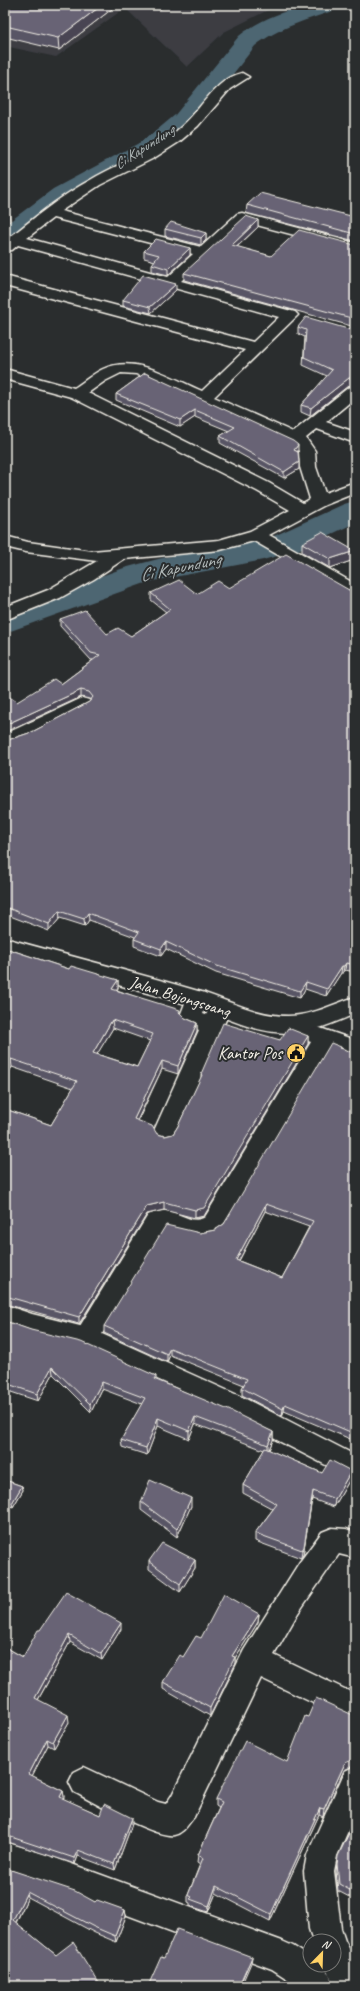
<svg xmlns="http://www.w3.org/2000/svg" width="360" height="1991" viewBox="0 0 360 1991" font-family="Caveat,sans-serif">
	<rect width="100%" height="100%" fill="#2a2d2e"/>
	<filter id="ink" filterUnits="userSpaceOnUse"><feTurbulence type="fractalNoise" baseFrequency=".025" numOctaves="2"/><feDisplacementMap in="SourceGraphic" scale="8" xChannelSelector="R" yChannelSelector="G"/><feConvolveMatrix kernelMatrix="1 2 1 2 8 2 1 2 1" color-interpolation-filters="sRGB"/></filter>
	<g filter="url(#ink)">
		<path fill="#3c3d43" d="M5,5H278L224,32L187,67L125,8L56,57L5,46Z"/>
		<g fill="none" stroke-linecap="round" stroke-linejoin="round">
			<g fill="#4d6672" fill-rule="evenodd">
				<path d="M304,5H338L335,10C307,20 279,27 255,46L193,125L175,140L157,153L71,201L15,244L5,246V225L53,189L139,143L157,130L175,115L239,36C259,20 280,13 304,5Z"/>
				<path d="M355,501V523L298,550L263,560L148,582L5,633V610L124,568L162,558L258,541L274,536L344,504Z"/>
			</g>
			<g stroke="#f4f1e8" stroke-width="3">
				<g id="minor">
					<path d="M242,73L249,77L230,89L198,126L179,142L154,158L100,185L61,211L201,247L237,214L242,213L355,243V251L245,222L181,281L295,312L298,315L214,397L293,432L349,387L355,385V398L326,422L355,432V443L317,429L306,438L315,451L316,467L325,493L355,482V493L325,505L269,535L355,584V598L349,596L254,541L220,550L124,559L94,579L60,598L5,620V607L48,590L97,561L26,552L5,547V536L28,542L92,551L219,540L250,531L290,510L257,491L71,397L5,379V369L74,388C84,382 92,374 103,369C136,354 171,378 202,391L245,350L5,286V276L253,342L279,317L18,245L12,250L5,251V241C33,219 60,196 92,179C122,162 155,150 181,127C202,109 214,80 242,73ZM53,218L193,254L168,277L27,238ZM121,373L136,374L294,446L299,451L300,467L310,499L303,503L269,483L88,393L105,381Z"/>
					<path d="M82,698L89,700L92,704L89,708L32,738L5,747V734Z"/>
					<path d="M197,991L205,993L208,999L203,1014L206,1015L212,1002L220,1000L228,1002L231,1008L177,1133L173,1140L165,1142L157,1140L153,1133L199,1030L186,1025L180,1016L189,993Z"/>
					<path d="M288,1017L355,1040V1058L330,1049L223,1231C198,1248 189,1234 165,1231L102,1334L244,1398L355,1455V1480L226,1414L82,1348L32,1336L5,1327V1305L32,1314L80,1326L148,1215C153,1213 158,1211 164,1211C178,1210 192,1226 205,1217L311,1042L280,1031L277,1025L280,1019Z"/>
					<path d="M332,1528L346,1529L355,1532V1558L339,1554L298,1613L274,1655L355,1694V1723L261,1678L194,1817C188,1824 184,1833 174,1835C155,1838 93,1802 74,1792L69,1782L74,1772L84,1767L158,1802L166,1804L172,1795L244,1650L299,1563L322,1532Z"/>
					<path d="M355,1766V1815L337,1856L334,1871L341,1929L345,1941L355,1959V1986H335L329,1975L334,1986H298L272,1969L47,1885L5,1872V1842L47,1855L282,1941L293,1946L310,1957V1965H321L329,1975L324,1965H334V1941H313L309,1929L304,1871L307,1855L345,1771Z"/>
				</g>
			</g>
			<g stroke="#f4f1e8" stroke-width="3">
				<path id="major" d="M5,938C69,956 134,972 198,991C228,1000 256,1016 288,1016C312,1016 333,1004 355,997V1014C334,1023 311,1033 288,1033C253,1033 222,1015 189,1005C128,987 66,971 5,954Z"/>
			</g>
			<use href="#minor" fill="#2a2d2e" fill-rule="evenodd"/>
			<use href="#major" fill="#2a2d2e" fill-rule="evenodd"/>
		</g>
		<g fill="#595565" stroke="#f4f1e8" fill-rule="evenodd">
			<path d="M5,5H117L59,50L5,37Z"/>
			<path d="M140,5H166L160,9Z"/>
			<path d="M247,205L355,217V241L246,213Z"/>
			<path d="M258,220V227L237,247L271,256L355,245V327L184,280V273Z"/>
			<path d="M165,229L206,233V240L201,245L165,236Z"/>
			<path d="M190,248V255L168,275L152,271V264L155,261L144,258V251Z"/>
			<path d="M176,290L151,313L123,306V300Z"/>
			<path d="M298,327L355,331V385L348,386L310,416L301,412V405L327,376L303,365L305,337L298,334Z"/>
			<path d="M145,373L297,452L299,469L284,478L220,443V436L229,431L195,417L180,427L116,400V394Z"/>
			<path d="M302,543L354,560L330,568L302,552Z"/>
			<path d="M229,588L349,590L355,592V972L345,970L343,973H341L326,996L305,989L300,998L216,973L166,949L161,956L134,946V939L135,937L89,920L85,926L60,918L49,931L5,914V741L32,732L89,702L91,700L89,699L81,697L17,702L61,684L93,660H91L60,626V619L107,634L131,636L166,612L151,600V593L197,594Z"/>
			<path d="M5,948L69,969L118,980V988L117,990L180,1013L185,1018L197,1023V1031L178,1074L162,1069L138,1121L157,1134L165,1136L173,1134L178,1126L201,1078V1074L280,1040L308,1036V1044L204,1216L195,1218L164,1210L147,1214L79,1324L5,1304V1109L51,1125L73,1088L12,1067L5,1078ZM113,1028L150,1041L137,1067L97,1054Z"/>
			<path d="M341,1047V1048L355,1053V1441L284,1411L282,1416L242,1395V1388L244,1385L170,1355L167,1362L104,1333V1326L200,1233L215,1230L224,1224ZM265,1211L309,1227L282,1278L239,1261Z"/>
			<path d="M5,1321L156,1376V1379L273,1432V1440L269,1450L322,1473L351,1471L350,1479L334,1507L312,1499L303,1555L301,1558L255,1541V1533L273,1509L243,1493V1485L264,1450L195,1424L189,1439L158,1426L147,1455L122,1447L121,1440L142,1404L102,1389L91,1412L53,1374L38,1401L5,1390Z"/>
			<path d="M5,1480L22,1486L23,1490L13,1507L5,1504Z"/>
			<path d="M141,1502L191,1506L177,1537L141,1510Z"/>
			<path d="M195,1560V1568L180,1592L149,1569V1561Z"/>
			<path d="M259,1614L258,1622L235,1658V1665L210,1716L163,1689V1682L183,1657L201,1638Z"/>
			<path d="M121,1629L102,1660L70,1642L38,1700L69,1722L54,1748L48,1745L32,1776L63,1791L64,1797L63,1799L100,1815L132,1824L115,1870L78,1856L75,1864L5,1841V1647L23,1657L40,1630Z"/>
			<path d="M287,1762L344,1770L323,1817L319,1815L270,1921L216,1893L208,1912L190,1906V1903L188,1902V1895L200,1864L197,1862L198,1855L219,1808L216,1806V1799Z"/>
			<path d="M355,1814V1900L338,1891L336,1871L338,1856L351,1829L352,1822Z"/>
			<path d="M5,1868L95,1902L125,1910L126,1916L116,1942L95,1933L28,1897L16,1923L56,1955L99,1983V1986H5Z"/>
		</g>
		<g fill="#484552" stroke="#f4f1e8">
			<path d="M102,5H117L59,50L58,38Z"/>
			<path d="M160,5H166L160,9Z"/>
			<path d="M9,213L10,221L5,225V216Z"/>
			<path d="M258,220V227L231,252L232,245Z"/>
			<path d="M206,233V240L201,245V238Z"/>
			<path d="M190,248V255L168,275V269Z"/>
			<path d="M176,284V290L151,313L150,307Z"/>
			<path d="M355,377V385L348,386L310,416L311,408L349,378Z"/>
			<path d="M195,410V417L180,427V420Z"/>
			<path d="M298,445V452L294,450Z"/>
			<path d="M299,462V469L284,478V472Z"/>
			<path d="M355,551L354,560L330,568V559Z"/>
			<path d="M81,690V697L5,732V725Z"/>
			<path d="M59,911L60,918L49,931V924Z"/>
			<path d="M88,913L89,920L85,926L84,919Z"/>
			<path d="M166,942V949L161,956V949Z"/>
			<path d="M346,963L345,970L343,973L344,966Z"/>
			<path d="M342,966L341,973L326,996L327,989Z"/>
			<path d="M118,980V988L113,997L112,989Z"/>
			<path d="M306,982L305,989L300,998V991Z"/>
			<path d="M112,1020L113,1028L93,1061V1053Z"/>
			<path d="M197,1023V1031L178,1074V1066Z"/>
			<path d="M308,1036V1044L204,1216L195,1218V1210Z"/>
			<path d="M11,1059L12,1067L5,1078V1069Z"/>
			<path d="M162,1061V1069L134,1127V1119Z"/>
			<path d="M164,1202V1210L147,1214L79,1324V1317L147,1206Z"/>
			<path d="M266,1204L265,1211L235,1268L236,1260Z"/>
			<path d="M170,1348V1355L167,1362V1354Z"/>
			<path d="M52,1367L53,1374L38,1401L37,1394Z"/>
			<path d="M102,1382V1389L91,1412L90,1404Z"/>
			<path d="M285,1404L284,1411L282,1416L283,1409Z"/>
			<path d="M195,1417V1424L189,1439V1431Z"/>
			<path d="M158,1418V1426L147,1455L146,1448Z"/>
			<path d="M273,1432V1440L268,1452V1445Z"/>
			<path d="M351,1471L350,1479L334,1507L335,1499Z"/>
			<path d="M22,1486L23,1490L13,1507L12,1503Z"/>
			<path d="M313,1491L303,1555L301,1558L302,1550Z"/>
			<path d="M191,1498V1506L177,1537V1529Z"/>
			<path d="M195,1560V1568L180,1592V1584Z"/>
			<path d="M259,1614L258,1622L235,1658V1665L210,1716V1708L232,1656Z"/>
			<path d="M121,1623V1629L102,1660L101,1654Z"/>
			<path d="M69,1635L70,1642L35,1705V1698Z"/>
			<path d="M68,1715L69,1722L54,1748L53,1742Z"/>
			<path d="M47,1739L48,1745L30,1780L29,1774Z"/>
			<path d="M355,1758V1765L344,1770L323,1817L324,1809L345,1763Z"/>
			<path d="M63,1791L64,1797L61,1804L60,1797Z"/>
			<path d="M320,1808L319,1815L270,1921L271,1914Z"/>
			<path d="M132,1818V1824L115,1870L114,1864Z"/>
			<path d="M78,1850V1856L75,1864L74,1858Z"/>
			<path d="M216,1886V1893L208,1912L209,1906Z"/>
			<path d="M27,1892L28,1897L14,1926L13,1920Z"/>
			<path d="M125,1910L126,1916L116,1942L115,1936Z"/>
			<path d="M252,1957L251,1963L241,1986H239Z"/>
			<path d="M99,1983V1986H94Z"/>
		</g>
		<g fill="#676375" stroke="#f4f1e8" fill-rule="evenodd">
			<path d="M5,5H102L58,38L5,26Z"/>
			<path d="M260,193L355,217V234L247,205Z"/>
			<path d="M5,212L9,213L5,216Z"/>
			<path d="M246,216L258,220L232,245L271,256L299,230L355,245V319L184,273Z"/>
			<path d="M171,222L206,233L201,238L165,229Z"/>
			<path d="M156,239L190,248L168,269L152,264L159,255L144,251Z"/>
			<path d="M143,275L176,284L150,307L123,300Z"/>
			<path d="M306,317L355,331V377L349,378L311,408L301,405L332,370L304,357L306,330L298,327Z"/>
			<path d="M145,373L293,441L298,445L294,450L298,452L299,462L284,472L220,436L235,427L195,410L180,420L116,394Z"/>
			<path d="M322,532L355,551L330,559L302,543Z"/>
			<path d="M286,554L349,590L355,592V965L346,963L344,966H342L327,989L306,982L300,991L217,966L166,942L161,949L134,939L139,932L88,913L84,919L59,911L49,924L5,907V741L32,732L89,702L93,697L89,692L81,690L5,725V694L17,702L54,679L61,684L100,655L91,653L60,619L85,610L107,634L118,628L131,636L170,609L151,593L179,580L197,594L218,581L229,588Z"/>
			<path d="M5,948L69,969L71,966L118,980L112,989L180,1010L179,1012L185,1018L197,1023L178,1066L162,1061L134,1119L152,1126L157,1134L165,1136L173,1134L178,1126L202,1075L201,1074L223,1023L280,1040L288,1028L308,1036L204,1208L195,1210L164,1202L147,1206L79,1317L5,1296V1109L51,1125L77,1081L11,1059L5,1069ZM112,1020L153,1034L137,1067L93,1053Z"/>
			<path d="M331,1043L341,1047L340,1048L355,1053V1434L285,1404L283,1409L242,1388L247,1379L170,1348L167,1354L104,1326L166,1225L200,1233L215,1230L224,1224ZM266,1204L313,1221L282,1278L236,1260Z"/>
			<path d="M5,1321L31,1330L81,1342L156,1376L154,1379L231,1411L273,1432L268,1445L195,1417L189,1431L158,1418L146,1448L121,1440L145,1398L102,1382L90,1404L52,1367L37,1394L5,1383Z"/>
			<path d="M265,1448L322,1473L330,1460L351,1471L335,1499L313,1491L304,1547L302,1550L255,1533L277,1504L243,1485Z"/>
			<path d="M5,1480L22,1486L12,1503L5,1500Z"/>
			<path d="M150,1480L191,1498L177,1529L141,1502Z"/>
			<path d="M162,1543L195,1560L180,1584L149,1561Z"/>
			<path d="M66,1592L121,1623L101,1654L69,1635L35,1698L68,1715L53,1742L47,1739L29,1774L63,1791L60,1797L100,1815L104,1804L132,1818L114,1864L78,1850L74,1858L5,1835V1689L8,1684L5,1682V1647L23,1657L38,1630H40Z"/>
			<path d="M224,1594L259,1614L232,1656L235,1657L210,1708L163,1682L180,1655L183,1657L196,1636L201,1638Z"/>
			<path d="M316,1698L355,1716V1758L345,1763L324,1809L320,1808L271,1914L216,1886L209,1906L190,1899L192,1897L188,1895L203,1858L198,1855L222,1802L216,1799L245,1741L287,1762L305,1716L308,1717Z"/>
			<path d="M355,1814V1893L339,1884L337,1864L338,1856L354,1823L352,1822Z"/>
			<path d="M5,1868L75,1891L95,1902L97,1900L125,1910L115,1936L94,1927L27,1892L13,1920L56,1955L73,1942L99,1983L94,1986H66L65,1985L64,1986H5Z"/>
			<path d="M177,1929L252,1957L239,1986H148L161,1957L164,1958Z"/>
		</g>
	</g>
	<defs>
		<g id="civic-disc" transform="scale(1)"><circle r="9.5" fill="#ffd166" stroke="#2a2d2e"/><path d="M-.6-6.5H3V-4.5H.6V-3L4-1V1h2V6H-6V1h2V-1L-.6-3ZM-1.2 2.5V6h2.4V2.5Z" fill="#111"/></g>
	</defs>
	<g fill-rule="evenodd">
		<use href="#civic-disc" x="296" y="1053"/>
	</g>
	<g text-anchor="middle" stroke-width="4" stroke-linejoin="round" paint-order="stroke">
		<g font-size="15" font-style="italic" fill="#b1b9b9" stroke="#2a2d2e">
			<text transform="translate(144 147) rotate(-33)" y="5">Ci Kapundung</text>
		</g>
		<g font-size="17" fill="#f4f1e8" stroke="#2a2d2e">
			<text transform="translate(180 996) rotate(17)" y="6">Jalan Bojongsoang</text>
		</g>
		<g font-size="17" fill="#f4f1e8" stroke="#2a2d2e" text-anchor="end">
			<text x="282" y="1059">Kantor Pos</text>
		</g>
		<g font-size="18" font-style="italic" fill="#b1b9b9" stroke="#2a2d2e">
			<text transform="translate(180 567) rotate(-12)" y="6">Ci Kapundung</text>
		</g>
	</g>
	<rect width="360" height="1991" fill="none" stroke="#2a2d2e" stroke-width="20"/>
	<rect x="10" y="10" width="340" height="1971" fill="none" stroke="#f4f1e8" stroke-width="1.5" filter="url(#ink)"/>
	<g transform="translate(322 1953) rotate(23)"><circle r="19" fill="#2a2d2e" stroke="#7b7b78"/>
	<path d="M0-3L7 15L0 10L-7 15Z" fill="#ffd166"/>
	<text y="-6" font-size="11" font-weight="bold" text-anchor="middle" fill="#f4f1e8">N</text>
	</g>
</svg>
